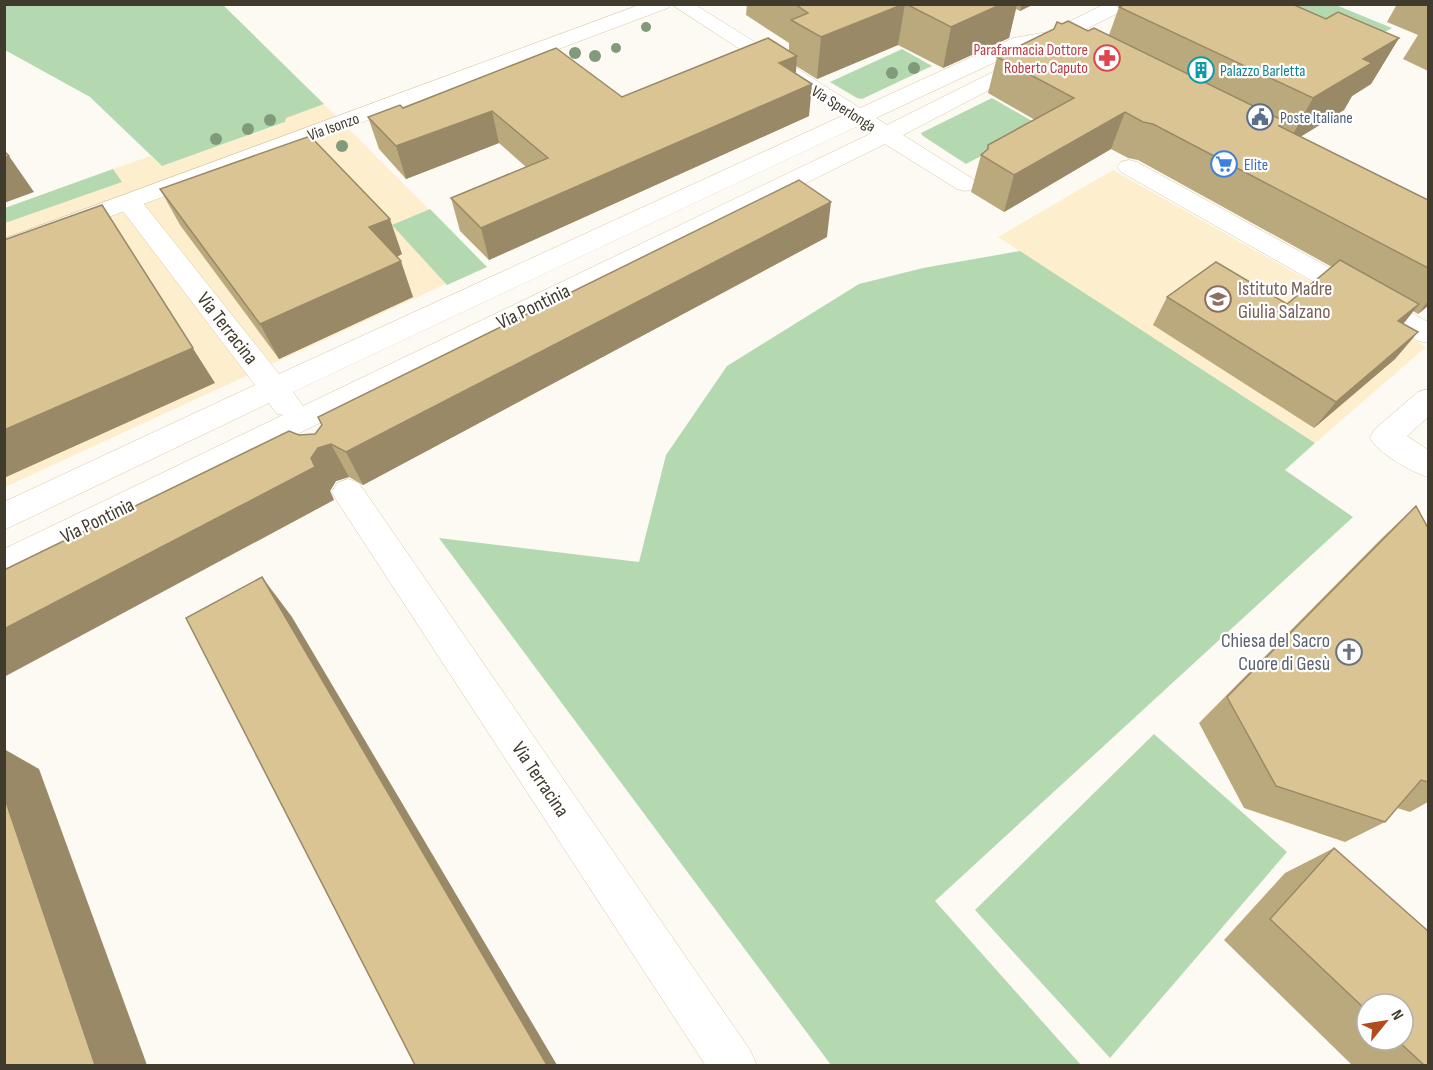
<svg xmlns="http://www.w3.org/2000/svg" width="1433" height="1070" viewBox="0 0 1433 1070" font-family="'Sofia Sans Condensed',sans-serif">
	<rect width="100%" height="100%" fill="#fdfaf4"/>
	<g fill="#fdefce">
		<path d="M324,104L485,266L5,487L4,208L150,156L162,166L284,123L285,118Z"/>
		<path d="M1113,170L1426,347L1315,443L998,237Z"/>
	</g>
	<g fill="#b4d9b0">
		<path d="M4,5H223L324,104L286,118L285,122L162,166L90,97L5,50Z"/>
		<path d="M1266,5H1336L1392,28L1362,45Z"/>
		<path d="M902,49L932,66L862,99L857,98L830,82Z"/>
		<path d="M992,98L1039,125L966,164L923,136L921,133Z"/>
		<path d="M113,169L122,182L5,223V208Z"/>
		<path d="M430,209L487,267L447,285L392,225Z"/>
		<path d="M1020,251L1315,443L1285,470L1353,517L935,901L1081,1065H831L439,538L639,562L666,455L727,366L859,284L923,268Z"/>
		<path d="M1154,734L1287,852L1110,1058L975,910Z"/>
	</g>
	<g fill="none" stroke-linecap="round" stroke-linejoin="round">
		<g stroke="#d7c9a8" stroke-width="1">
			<g id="minor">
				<path d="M671,4H694L860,108L1013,38L1048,32L1105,4H1130L1128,8L1060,42L1025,48L876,118L887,125L1025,56L1032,54L1039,56L1042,60L1039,64L903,135L973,179L977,184L973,189L965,191L957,189L885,144L4,579V549L283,415L277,414L269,403L4,530V502L255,385L120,207L117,202L120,197L129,195L138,197L279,374L842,116ZM858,126L870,134L303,406L293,392Z"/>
				<path d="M1129,160L1137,162L1428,322V343L1418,341L1121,172L1117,167L1121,162Z"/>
				<path d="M1428,389V417L1407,436L1428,450V477C1411,472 1378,453 1370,438L1374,430L1418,392Z"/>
				<path d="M348,479L359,483L750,1050L757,1066H706L337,501L332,492L337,483Z"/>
			</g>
		</g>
		<g stroke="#d7c9a8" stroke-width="1">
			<path id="major" d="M642,4H670L668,8L4,256V239Z"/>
		</g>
		<use href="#minor" fill="#fff" fill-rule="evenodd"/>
		<use href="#major" fill="#fff" fill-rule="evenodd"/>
	</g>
	<g fill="#809a7a">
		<circle cx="646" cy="27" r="5"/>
		<circle cx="616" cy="48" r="5"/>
		<circle cx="575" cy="53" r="6"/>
		<circle cx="595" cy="56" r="6"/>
		<circle cx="914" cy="68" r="6"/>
		<circle cx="892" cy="73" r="6"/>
		<circle cx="270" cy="120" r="6"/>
		<circle cx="248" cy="129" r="6"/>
		<circle cx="216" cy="139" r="6"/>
		<circle cx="342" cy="146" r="6"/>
	</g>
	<g fill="#bba97e" fill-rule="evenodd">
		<path d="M747,4H1034L1020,11L1016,9L1009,38L943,68L898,45L817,79L796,66V74L809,116L489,260L460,231L451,198L526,167L499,143L406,179L379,149L368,117L403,108L622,97L789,51V43L746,15Z"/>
		<path d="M1397,4H1428V71L1403,59L1418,35L1387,22Z"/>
		<path d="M1119,7L1326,19L1399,38L1371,84L1352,96L1344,110L1300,137L1428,200V306L1418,314L1413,311L1403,324L1418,332L1395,359L1314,428L1153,325L1167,297L1287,304L1332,267L1138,160L1128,158L1111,149L1004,212L971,192L981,155L986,151L988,145L1035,120L988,93L997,57L1054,29L1062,24L1109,35Z"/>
		<path d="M160,189L402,254L397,257L413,297L279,359L180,225Z"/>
		<path d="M827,237L363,485L349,477L336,481L330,491L334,500L299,435L315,434Z"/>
		<path d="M1416,506L1428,528V802L1410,812L1397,808L1385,822L1345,842L1244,808L1199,723L1382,538Z"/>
		<path d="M1334,848L1428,1065H1352L1224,940L1285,873ZM1367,1004L1403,1040H1367Z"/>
	</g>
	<g fill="#998967">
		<path d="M905,4L898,45L817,79L821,37Z"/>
		<path d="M991,4H1017L1009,38L943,68L951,27Z"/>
		<path d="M1022,4H1034L1020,11Z"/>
		<path d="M1399,38L1371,84L1352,96L1344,110L1287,145L1313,98L1363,59Z"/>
		<path d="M797,56L795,88L779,63Z"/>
		<path d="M812,84L809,116L489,260L481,228Z"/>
		<path d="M492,111L499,143L406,179L396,146Z"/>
		<path d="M1125,112L1111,149L1004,212L1014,175Z"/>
		<path d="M9,156L34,192L4,203V158Z"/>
		<path d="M831,202L827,237L363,485L346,452Z"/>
		<path d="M102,205L215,383L4,478V430Z"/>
		<path d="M390,219L402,254L383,263L369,227Z"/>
		<path d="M401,261L413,297L279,359L260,324Z"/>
		<path d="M1428,301V306L1418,314Z"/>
		<path d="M1419,304L1397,332L1398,321Z"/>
		<path d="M1418,332L1395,359L1314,428L1336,402Z"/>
		<path d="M331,444L349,477L336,481L330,491L334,500L4,677V629L311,458L318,448Z"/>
		<path d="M262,577L292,617L557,1065H547Z"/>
		<path d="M4,749L39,769L147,1065H95L4,796Z"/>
	</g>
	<g fill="#dac493" stroke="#998967" stroke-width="1.5">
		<path d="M795,4H904L821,37L791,20L808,13Z"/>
		<path d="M906,4H1002L951,27Z"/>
		<path d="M1125,4H1292L1326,19L1338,12L1399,38L1363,59L1372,63L1313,98L1119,7Z"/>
		<path d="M1068,21L1088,31L1094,28L1286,122L1279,126L1428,200V268L1153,124L1143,122L1125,112L1014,175L981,155L988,149V145L1074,98L997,57L1054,29L1057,22L1062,24Z"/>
		<path d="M768,38L797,56L779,63L812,84L481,228L451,198L548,158L492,111L396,146L368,117L400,105L403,108L556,48L622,97Z"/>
		<path d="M310,136L390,219L369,227L401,261L260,324L160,189Z"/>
		<path d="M4,151L9,156L4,158Z"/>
		<path d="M799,180L831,202L346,452L331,444L318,448L311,458L315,467L4,629V570L289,431L299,435L315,434L322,425L318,417Z"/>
		<path d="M102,205L193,348L4,430V240Z"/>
		<path d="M1340,260L1419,304L1398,321L1418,332L1336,402L1167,297L1216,262L1287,304Z"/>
		<path d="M1416,506L1428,528V782L1421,780L1385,822L1276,786L1227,697Z"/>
		<path d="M262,577L547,1065H415L186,618Z"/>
		<path d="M4,796L95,1065H4Z"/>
		<path d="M1334,848L1428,931V1065H1424L1397,1040H1403V1004H1367V1011L1270,919Z"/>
	</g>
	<defs>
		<g id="pharmacy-ring" transform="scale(1.35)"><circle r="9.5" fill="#fff" stroke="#e0444e" stroke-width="1.5"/><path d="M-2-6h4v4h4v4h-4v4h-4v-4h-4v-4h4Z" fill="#e0444e"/></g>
		<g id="building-ring" transform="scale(1.35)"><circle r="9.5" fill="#fff" stroke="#0f9aa8" stroke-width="1.5"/><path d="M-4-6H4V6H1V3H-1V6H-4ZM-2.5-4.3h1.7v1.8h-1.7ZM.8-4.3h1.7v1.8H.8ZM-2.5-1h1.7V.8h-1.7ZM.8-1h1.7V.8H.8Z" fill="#0f9aa8"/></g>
		<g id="civic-ring" transform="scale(1.35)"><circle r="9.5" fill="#fff" stroke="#5c6f8a" stroke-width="1.5"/><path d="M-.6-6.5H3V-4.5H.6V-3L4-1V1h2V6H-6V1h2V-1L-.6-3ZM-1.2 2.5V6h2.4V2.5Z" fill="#5c6f8a"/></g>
		<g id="supermarket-ring" transform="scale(1.35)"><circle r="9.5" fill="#fff" stroke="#3f7fe0" stroke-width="1.5"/><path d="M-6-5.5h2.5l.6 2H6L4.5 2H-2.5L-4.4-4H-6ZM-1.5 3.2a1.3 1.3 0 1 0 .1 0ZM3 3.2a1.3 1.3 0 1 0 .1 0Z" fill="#3f7fe0"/></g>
		<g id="school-ring" transform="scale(1.35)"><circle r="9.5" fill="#fff" stroke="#8d6e63" stroke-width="1.5"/><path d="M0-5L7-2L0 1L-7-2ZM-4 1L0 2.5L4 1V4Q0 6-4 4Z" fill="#8d6e63"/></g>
		<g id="church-ring" transform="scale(1.35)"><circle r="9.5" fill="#fff" stroke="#6b7280" stroke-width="1.5"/><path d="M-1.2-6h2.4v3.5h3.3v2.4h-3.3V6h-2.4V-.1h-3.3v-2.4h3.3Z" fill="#6b7280"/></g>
	</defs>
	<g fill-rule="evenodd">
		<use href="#pharmacy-ring" x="1107" y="58"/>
		<use href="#building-ring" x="1201" y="70"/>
		<use href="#civic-ring" x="1260" y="117"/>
		<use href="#supermarket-ring" x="1224" y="164"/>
		<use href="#school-ring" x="1218" y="299"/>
		<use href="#church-ring" x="1349" y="652"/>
	</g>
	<g text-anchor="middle" stroke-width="4.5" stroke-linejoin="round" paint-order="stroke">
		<g font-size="16" fill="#be3a42" stroke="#fff" text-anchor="end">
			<text x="1088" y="55">Parafarmacia Dottore<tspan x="1088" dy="18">Roberto Caputo</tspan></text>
		</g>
		<g font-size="16" fill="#0d838f" stroke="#fff" text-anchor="start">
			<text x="1220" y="76">Palazzo Barletta</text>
		</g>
		<g font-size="16" fill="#413b2e" stroke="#fff">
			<text transform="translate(844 108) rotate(32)" y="6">Via Sperlonga</text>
			<text transform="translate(333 126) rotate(-20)" y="6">Via Isonzo</text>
		</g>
		<g font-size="16" fill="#4e5e75" stroke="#fff" text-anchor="start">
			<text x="1280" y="123">Poste Italiane</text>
		</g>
		<g font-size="16" fill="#366cbe" stroke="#fff" text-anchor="start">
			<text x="1244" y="170">Elite</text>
		</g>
		<g font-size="20" fill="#785e54" stroke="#fff" text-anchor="start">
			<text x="1238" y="295">Istituto Madre<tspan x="1238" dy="23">Giulia Salzano</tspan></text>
		</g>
		<g font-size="20" fill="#413b2e" stroke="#fff">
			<text transform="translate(533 306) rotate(-26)" y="7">Via Pontinia</text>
			<text transform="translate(228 328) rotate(52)" y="7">Via Terracina</text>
			<text transform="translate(97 520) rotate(-26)" y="7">Via Pontinia</text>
			<text transform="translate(541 779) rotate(56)" y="7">Via Terracina</text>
		</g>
		<g font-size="20" fill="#5b616d" stroke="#fff" text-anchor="end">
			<text x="1330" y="647">Chiesa del Sacro<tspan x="1330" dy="23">Cuore di Gesù</tspan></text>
		</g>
	</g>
	<rect width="1433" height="1070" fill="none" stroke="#413b2e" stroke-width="12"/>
	<g transform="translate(1385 1022) rotate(60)"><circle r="28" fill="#ffffff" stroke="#b3b1ab" stroke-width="1.5"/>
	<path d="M0-4.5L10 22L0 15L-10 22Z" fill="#b14c1f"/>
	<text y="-9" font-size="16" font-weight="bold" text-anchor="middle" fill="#413b2e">N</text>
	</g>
</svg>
